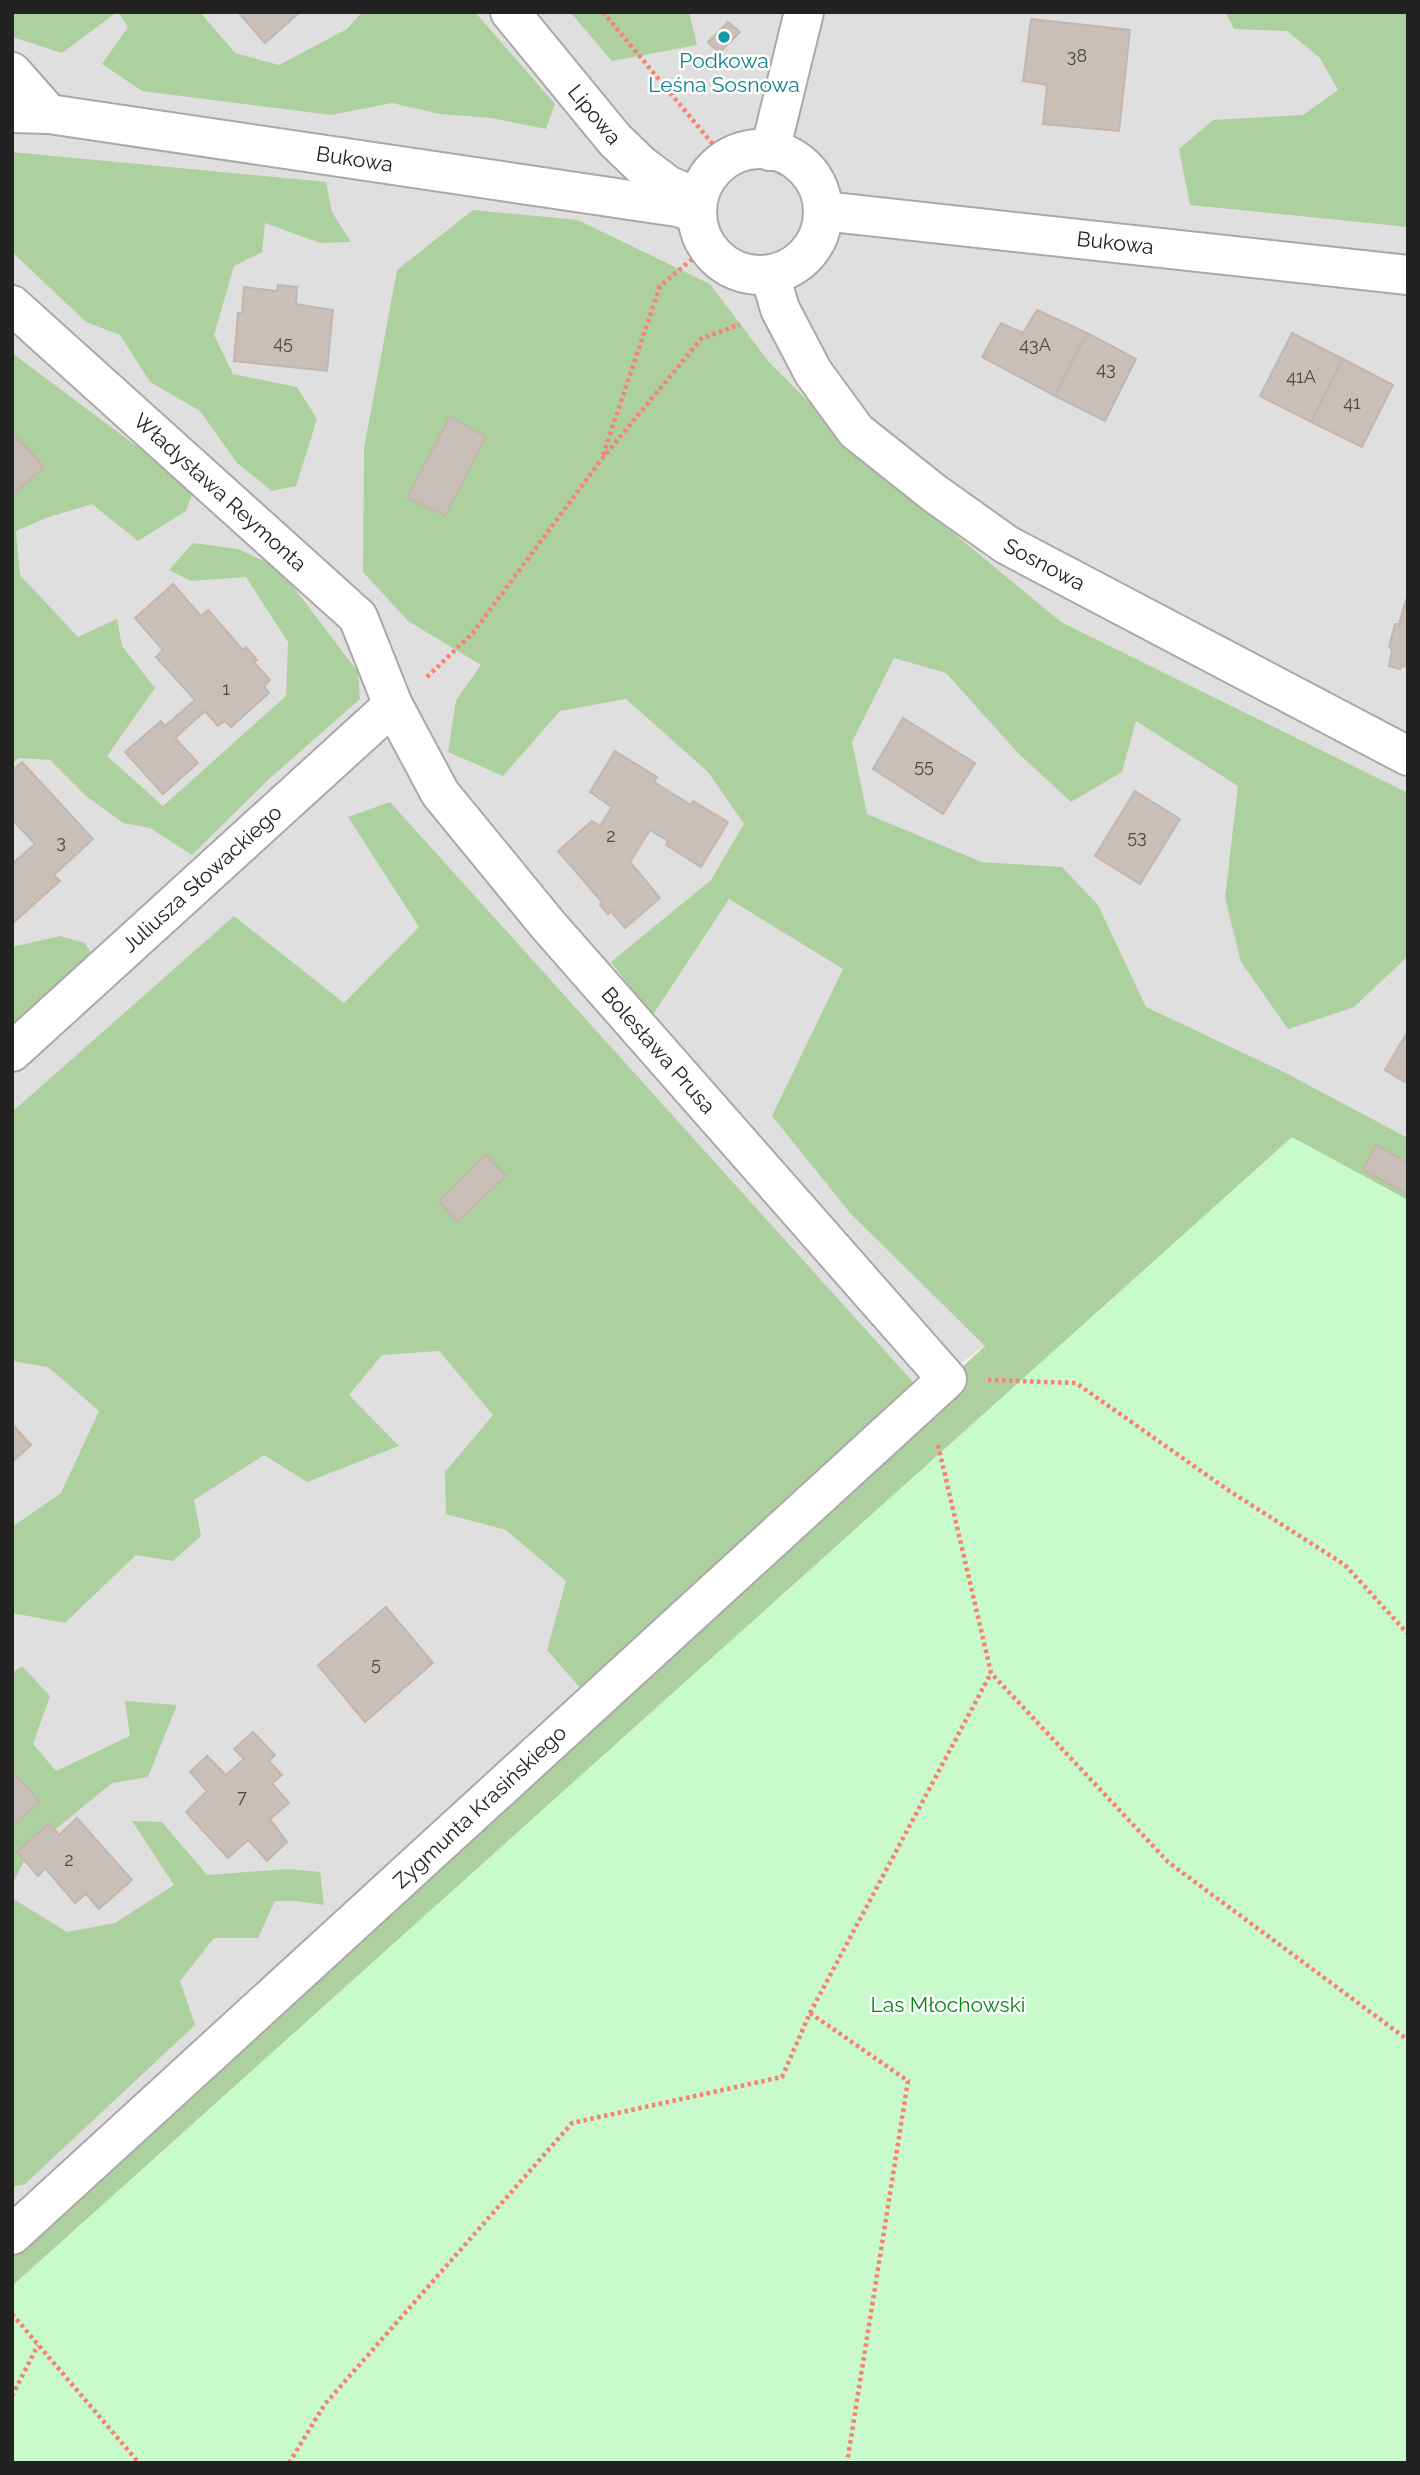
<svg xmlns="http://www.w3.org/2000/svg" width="1420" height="2475" viewBox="0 0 1420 2475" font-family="Raleway,sans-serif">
	<rect width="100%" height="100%" fill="#f2efe9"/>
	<path fill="#e0dfdf" d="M12,12H1408V1138L1286,1073L985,1345L945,1375L12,2222Z"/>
	<g fill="#add19e">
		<path d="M12,12H117L62,53L12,37Z"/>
		<path d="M118,12H200L235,53L279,65L347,29L362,12H475L555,104L546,129L491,118L440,114L392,103L331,115L142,91L102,64L128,27Z"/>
		<path d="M570,12H689L697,45L612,61Z"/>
		<path d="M1225,12H1408V227L1190,205L1179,149L1213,120L1303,115L1338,90L1320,58L1287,31L1234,29Z"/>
		<path d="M12,152L326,182L332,212L351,242L320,243L265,223L262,252L234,266L214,335L233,374L297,387L317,419L296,486L272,491L237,463L200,411L150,382L120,335L86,322L12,252Z"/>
		<path d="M473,210L578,220L710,284L769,362L869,463L1061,622L1408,793V956L1354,1007L1288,1029L1241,962L1225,898L1238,786L1136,721L1122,772L1071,802L1019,754L946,673L894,658L852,742L867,814L982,862L1062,867L1098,905L1146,1007L1286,1073L1408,1138V2463H12V2241L597,1707L547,1650L566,1581L506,1530L446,1514L445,1472L493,1415L439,1351L382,1355L349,1395L399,1446L307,1482L264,1455L194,1500L201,1536L173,1561L136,1555L65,1623L12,1613V1527L61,1493L99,1411L48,1367L12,1361V1112L234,916L344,1003L419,927L348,817L390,802L923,1393L642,1665L985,1346L851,1214L772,1116L843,969L729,899L652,1016L611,962L711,880L744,824L708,772L626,699L560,711L503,776L448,752L456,700L481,665L408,621L363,572L364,448L397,270Z"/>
		<path d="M12,353L194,489L186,511L138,541L92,504L46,518L16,531L20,575L78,637L117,619L122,646L155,688L107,756L163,806L286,696L288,642L246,577L191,581L169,570L193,543L238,549L279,568L358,672L360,699L269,779L192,855L150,828L123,823L86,796L50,760L19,758L12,763Z"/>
		<path d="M60,936L85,943L98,966L12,1035V947Z"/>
		<path d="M22,1666L50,1696L33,1744L56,1771L130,1736L125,1701L177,1705L148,1777L112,1783L29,1851L12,1885V1673Z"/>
		<path d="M132,1821L162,1822L207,1875L288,1869L320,1872L324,1905L296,1901H275L258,1938H214L180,1981L195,2025L25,2184L12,2187V1898L67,1932L115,1923L174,1885Z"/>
	</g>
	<path fill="#c8facc" d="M1292,1137L1408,1200V2463H12V2286Z"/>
	<g fill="#c7bfb8" stroke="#c4b6ab" stroke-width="2">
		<path d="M238,12H300L265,43Z"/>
		<path d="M1031,19L1130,30L1119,131L1043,124L1047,85L1023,81Z"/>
		<path d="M728,22L740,32L719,53L708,42Z"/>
		<path d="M278,285L297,287L296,304L333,310L327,371L234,361L238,313H242L244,287L277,291Z"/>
		<path d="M1037,310L1087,333L1055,396L982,357L1001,323L1023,333Z"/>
		<path d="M1087,333L1136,359L1105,421L1055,396Z"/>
		<path d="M1292,333L1343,359L1311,422L1260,396Z"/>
		<path d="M1343,359L1393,385L1362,447L1311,422Z"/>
		<path d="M450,417L486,437L445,516L407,497Z"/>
		<path d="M15,435L44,467L12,495V438Z"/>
		<path d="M173,584L201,616L208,610L243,650L246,647L257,660L254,662L270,680L264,686L269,693L231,727L225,721L218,726L205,711L175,738L198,763L163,794L125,752L161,721L165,726L195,700L156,657L163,650L135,618Z"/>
		<path d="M1406,599L1408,667L1402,666L1400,669L1389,666L1392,649L1389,647L1395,624H1399Z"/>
		<path d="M903,718L975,763L943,814L873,769Z"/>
		<path d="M615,751L657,777L654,782L691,805L693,801L728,822L701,867L666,845L668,841L650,830L630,862L660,898L625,928L611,911L608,914L600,905L602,902L558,851L592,821L600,826L612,807L590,792Z"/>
		<path d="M22,762L93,839L54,875L60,881L12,924V864L35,844L12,819V771Z"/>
		<path d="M1135,791L1180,819L1140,884L1095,856Z"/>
		<path d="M1408,1031V1084L1385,1070Z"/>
		<path d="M1376,1145L1408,1163V1194L1362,1170Z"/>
		<path d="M486,1154L506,1176L457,1222L439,1201Z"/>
		<path d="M12,1424L31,1445L12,1462Z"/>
		<path d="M386,1607L433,1663L365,1722L318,1665Z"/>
		<path d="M253,1732L275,1755L269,1761L282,1775L272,1783L289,1803L270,1819L287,1842L267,1861L248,1840L228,1858L186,1812L207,1791L190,1772L207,1756L226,1775L244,1759L234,1749Z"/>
		<path d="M12,1771L40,1802L12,1826Z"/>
		<path d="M77,1818L132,1880L99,1909L86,1894L75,1903L45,1868L38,1876L17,1852L49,1823L59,1835Z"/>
	</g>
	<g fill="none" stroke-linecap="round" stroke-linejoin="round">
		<g stroke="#a9a9a9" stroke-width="42">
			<g id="minor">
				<path id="s1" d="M510,12L615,140L641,165L669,186L697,197"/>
				<path d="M12,72L49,114"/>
				<path id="s2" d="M12,113L49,114L677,207L696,213"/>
				<circle cx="760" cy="212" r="63"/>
				<path d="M770,151L804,12"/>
				<path id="s3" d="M823,211L1408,275"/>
				<path id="s4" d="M770,275L780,309L813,372L856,431L934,493L1007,545L1408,756"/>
				<path id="s5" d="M12,305L358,617L393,705L440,793L548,925L947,1379L12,2235"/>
				<path id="s6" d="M12,1052L393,705"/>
			</g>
		</g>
		<g stroke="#fa8072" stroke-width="4.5" stroke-dasharray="3.5 3.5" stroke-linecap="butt">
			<path d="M603,12L725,159"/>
			<path d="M603,455L660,286L697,255"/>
			<path d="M427,677L472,634L601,460L701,339L740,324"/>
			<path d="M988,1380L1076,1383L1228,1490L1345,1565L1408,1634"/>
			<path d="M938,1445L991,1673L1168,1862L1408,2040"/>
			<path d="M810,2013L908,2081L847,2463"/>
			<path d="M12,2314L139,2463"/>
			<path d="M12,2396L38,2345"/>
			<path d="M289,2463L325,2404L572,2123L782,2077L810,2013L991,1673"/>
		</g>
		<use href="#minor" stroke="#fff" stroke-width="38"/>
	</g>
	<circle fill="#0f9aa8" stroke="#fff" stroke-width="2.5" cx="724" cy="37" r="7"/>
	<g text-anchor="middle" stroke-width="5" stroke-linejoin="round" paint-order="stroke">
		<g font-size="18" fill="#4b4948">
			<text x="1077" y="62">38</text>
			<text x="283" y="349">45</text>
			<text x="1035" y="351">43A</text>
			<text x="1106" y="375">43</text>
			<text x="1301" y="383">41A</text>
			<text x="1352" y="409">41</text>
			<text x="226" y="695">1</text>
			<text x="924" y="772">55</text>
			<text x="611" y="842">2</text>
			<text x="1137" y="843">53</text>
			<text x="61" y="848">3</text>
			<text x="376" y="1670">5</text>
			<text x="242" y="1803">7</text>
			<text x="69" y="1866">2</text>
		</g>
		<g font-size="21" fill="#0d838f" stroke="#fff">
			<text x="724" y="68">Podkowa<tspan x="724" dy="24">Leśna Sosnowa</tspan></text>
		</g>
		<g font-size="21" fill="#222" stroke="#fff">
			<text dy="7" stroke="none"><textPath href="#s1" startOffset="133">Lipowa</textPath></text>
			<text dy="7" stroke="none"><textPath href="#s2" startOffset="346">Bukowa</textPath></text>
			<text dy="7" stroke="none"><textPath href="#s3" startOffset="294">Bukowa</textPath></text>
			<text dy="7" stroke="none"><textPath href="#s5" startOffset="280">Władysława Reymonta</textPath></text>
			<text dy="7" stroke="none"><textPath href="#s4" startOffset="411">Sosnowa</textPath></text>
			<text dy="7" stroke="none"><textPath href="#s6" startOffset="257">Juliusza Słowackiego</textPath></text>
			<text dy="7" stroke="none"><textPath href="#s5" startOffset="998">Bolesława Prusa</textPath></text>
			<text transform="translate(480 1807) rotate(-43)" y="7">Zygmunta Krasińskiego</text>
		</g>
		<g font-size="21" fill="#0c8416" stroke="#fff">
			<text x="948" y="2012">Las Młochowski</text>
		</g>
	</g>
	<rect width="1420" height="2475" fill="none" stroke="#222222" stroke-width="28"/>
</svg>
